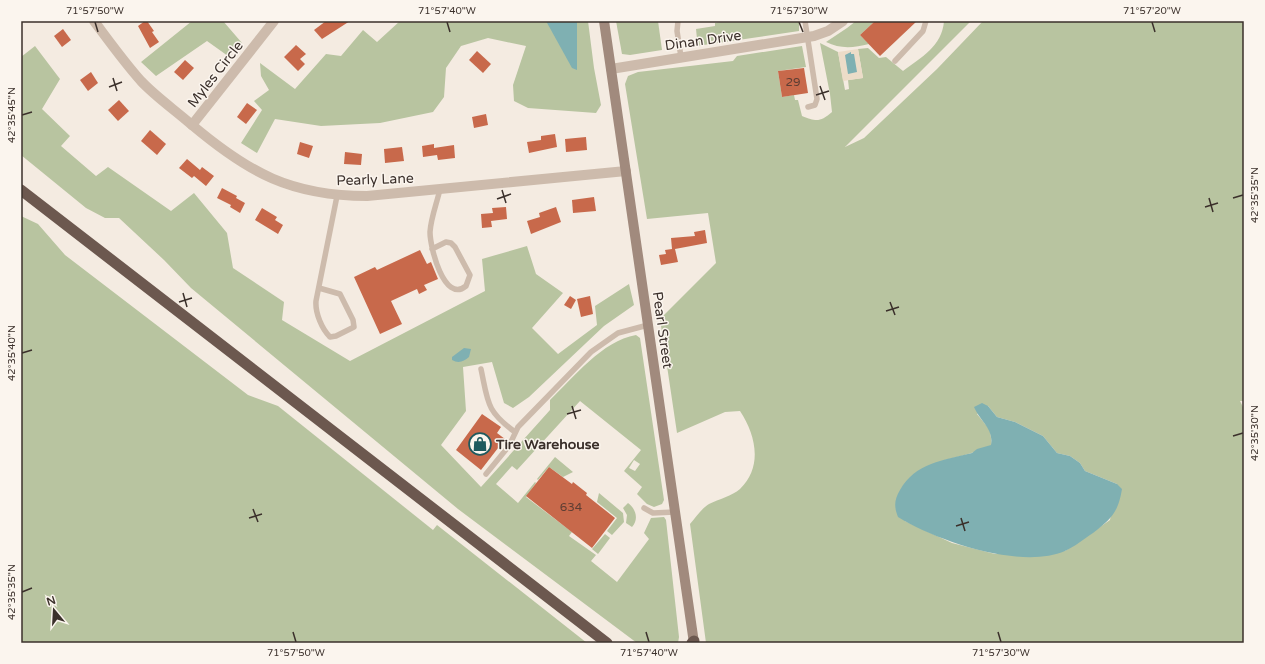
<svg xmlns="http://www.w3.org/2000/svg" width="1265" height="664" viewBox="0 0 1265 664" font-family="'Varela Round',sans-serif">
	<rect width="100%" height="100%" fill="#f4ebe1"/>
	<g fill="#b8c4a0" fill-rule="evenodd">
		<path d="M192,21H223L242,43L228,56L207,41L156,76L141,62Z"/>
		<path d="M400,21H588L594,68L601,105L596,113L528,108L514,101L513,85L526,46L488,38L461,46L446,68L444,97L433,112L380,123L321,126L275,119L257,153L241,143L262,110L254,101L269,90L261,76L260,63L295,89L326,54L341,56L363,30L377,42Z"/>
		<path d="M616,21H658L662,50L630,55L622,54Z"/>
		<path d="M727,21H799V31L690,47L689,41L697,39L696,29L715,26V23Z"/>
		<path d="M856,21H875L860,35L869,44C853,48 840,49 826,42L847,28Z"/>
		<path d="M944,21H971L845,147L864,138L937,69L983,21H1244V401H1240L1244,409V643H706L690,524C696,517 702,508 709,504C719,499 732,496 740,489C763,467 756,435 740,411L725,412L677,433L660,319L716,263L708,213L647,219L625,84L628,76L638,72L733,61L737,56L802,46L806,67L778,71L782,97L794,95L795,100H798L802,116C817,122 820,122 832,112L830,94L820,43L838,52L845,90L849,89L848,80L863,78L858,49L868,48L879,58L886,57L903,71C921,57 942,47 944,21ZM988,406L997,417L1015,422L1043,436L1057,453L1070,456L1080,463L1085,471L1117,484L1110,520L1065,551L995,554L952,543L905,521L945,460C962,456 976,452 992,446L990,430L977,414Z"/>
		<path d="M35,46L60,79L42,109L70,136L61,146L96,176L108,167L171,211L194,193L227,233L233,268L284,302L282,320L350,361L485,291L482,259L527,246L536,274L563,293L532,328L558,354L597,325L595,306L629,284L634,305L604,326L529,397L513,408L504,403L492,362L463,367L466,411L441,445L481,487L550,410V400C574,377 602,341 636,335L640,338L664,500L662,504L654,507L647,504L637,494L642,487L624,471L641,450L580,401L517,470L512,466L496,484L518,503L535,482L536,483L526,497L572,532L569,536L596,555L591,561L617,582L649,539L644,533L651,518L664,517L666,520L679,637L678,643H637L458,509L191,288L164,260L119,218H105L86,208L21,155V57ZM634,460L640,464L635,471L629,468Z"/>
		<path d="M21,216L38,224L65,255L248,395L278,406L433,530L437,525L587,643H21Z"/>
		<path d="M555,457L573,472L563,477L549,467L538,480L537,479Z"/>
		<path d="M599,493L623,513L624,522L612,535L607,531L617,518L597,502Z"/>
		<path d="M628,503C636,509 639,519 632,527L626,523L627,515L623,508Z"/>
		<path d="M605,534L610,538L598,554L592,549Z"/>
	</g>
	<path fill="#ecdcc8" d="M858,49L863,78L843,81L838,52Z"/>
	<g fill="#7fb0b2">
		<path d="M546,21H577V70L572,68Z"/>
		<path d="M851,52V54H854L857,72L848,74L845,55Z"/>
		<path d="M464,348L471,349L469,357C464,361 459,364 452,360V357Z"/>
		<path d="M982,403L988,406L997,417L1015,422L1043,436L1057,453L1070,456L1080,463L1085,471L1117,484L1122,489C1118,513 1111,519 1093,533C1084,539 1074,547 1065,551C1021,570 937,541 898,517C894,507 894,500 900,490C915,463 944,460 972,453L977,449L991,445C994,429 980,421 974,407Z"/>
	</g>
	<g fill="#c8694b">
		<path d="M145,21H147L154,31L152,32L159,42L150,48L138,26Z"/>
		<path d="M326,21H350L322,39L314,30Z"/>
		<path d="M875,21H917L880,56L860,35Z"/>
		<path d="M63,29L71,40L62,47L54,36Z"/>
		<path d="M296,45L306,54L300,59L305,64L298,71L284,57Z"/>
		<path d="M477,51L491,64L483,73L469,60Z"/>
		<path d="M185,60L194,68L183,80L174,72Z"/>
		<path d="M804,68L808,93L782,97L778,71Z"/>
		<path d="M91,72L98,83L88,91L80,80Z"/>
		<path d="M119,100L129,111L118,121L108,110Z"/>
		<path d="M247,103L257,110L246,124L237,117Z"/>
		<path d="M486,114L488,125L474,128L472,117Z"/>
		<path d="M150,130L166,144L157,155L141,141Z"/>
		<path d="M555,134L557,147L529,153L527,142L541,140V136Z"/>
		<path d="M586,137L587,150L566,152L565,139Z"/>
		<path d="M300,142L313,146L309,158L297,154Z"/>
		<path d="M434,144V148L454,145L455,158L438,160L437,155L423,157L422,146Z"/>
		<path d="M402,147L404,161L385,163L384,149Z"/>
		<path d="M345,152L362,154L361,165L344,164Z"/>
		<path d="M187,159L200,170L202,167L214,176L206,186L194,176L192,178L179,168Z"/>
		<path d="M222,188L237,196L236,198L245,203L240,213L230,207L231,205L217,198Z"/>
		<path d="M594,197L596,211L573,213L572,200Z"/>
		<path d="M506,207L507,219L491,221L492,227L482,228L481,214L493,213L492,208Z"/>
		<path d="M556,207L561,222L531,234L527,221L540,217L539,213Z"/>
		<path d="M262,208L277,217L275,220L283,225L278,234L255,220Z"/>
		<path d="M705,230L707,243L675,249L678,262L661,265L659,255L666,254L665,250L672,249L671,238L695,236L694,232Z"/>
		<path d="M420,250L427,264L431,262L438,279L424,285L427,290L419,294L417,289L391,301L402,324L380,334L354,277L375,267L377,270Z"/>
		<path d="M570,296L576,300L571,309L564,305Z"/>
		<path d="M590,296L593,314L581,317L577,299Z"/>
		<path d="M482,414L501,427L497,433L505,439L481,470L456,450Z"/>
		<path d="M549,467L572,484L573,482L587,493L586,495L615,518L592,548L526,496Z"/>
	</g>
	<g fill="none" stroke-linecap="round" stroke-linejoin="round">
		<g stroke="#cdbbac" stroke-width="5.5">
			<path d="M678,21L677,31L681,57"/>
			<path d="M805,21L817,99L815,105L808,107"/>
			<path d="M895,61L923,31L926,21"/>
			<path d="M432,249L446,242L451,243L455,247L470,275L466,286C444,304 430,247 430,232C431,217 437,203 440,189"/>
			<path d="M319,288L340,294L353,320L354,327L336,336L330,337C322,329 315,313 316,301L337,196"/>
			<path d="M481,369C488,402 486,411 515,432"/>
			<path d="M486,474L509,446L518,427L591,352L618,333L648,325"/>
			<path d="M644,508L653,513L675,512"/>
		</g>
		<g stroke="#cdbbac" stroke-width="10">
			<path d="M94,21C109,41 124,62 141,81C156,97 175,110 192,125C249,173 291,196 367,196L626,171"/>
			<path d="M611,69L814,36L828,31L843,21"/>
			<path d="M192,125L274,21"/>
		</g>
		<path stroke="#a18a7d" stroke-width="10" d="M604,21L694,643"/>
		<g stroke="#6c584f" stroke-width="11">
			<path d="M21,190L607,643"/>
			<path d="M692,643L694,641"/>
		</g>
	</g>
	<path fill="none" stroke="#3b302b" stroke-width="1.5" d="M95,22L98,32M447,22L450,32M799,22L803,32M1152,22L1155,32M113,78L117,91M820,86L825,100M109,87L122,82M816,95L829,91M22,115L32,112M502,190L506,203M1209,198L1213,212M1233,198L1243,195M497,199L511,194M1205,207L1218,203M183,293L187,307M179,302L192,298M890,302L895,315M886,311L899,307M22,353L32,350M572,406L576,419M567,414L581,410M1233,436L1243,433M253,509L258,522M249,518L262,514M961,518L965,531M956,526L969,522M22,592L32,588M293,632L296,642M646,632L649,642M998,632L1001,642"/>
	<defs>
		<g id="shop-ring" transform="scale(1.15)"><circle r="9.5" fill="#fbf5ee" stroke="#1f5a5e" stroke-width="1.5"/><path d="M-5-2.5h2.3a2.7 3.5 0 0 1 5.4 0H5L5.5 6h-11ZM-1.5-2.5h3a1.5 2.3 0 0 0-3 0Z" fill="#1f5a5e"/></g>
	</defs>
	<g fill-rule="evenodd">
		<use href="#shop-ring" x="480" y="444"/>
	</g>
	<g text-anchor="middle" stroke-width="3" stroke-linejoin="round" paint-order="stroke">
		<g font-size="12" fill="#5e3e33">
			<text x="793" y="86">29</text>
			<text x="571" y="511">634</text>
		</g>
		<g font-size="14" fill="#3b302b" stroke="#fbf5ee">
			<text transform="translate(703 40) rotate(-8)" y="5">Dinan Drive</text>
			<text transform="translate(215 74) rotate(-52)" y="5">Myles Circle</text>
			<text transform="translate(375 179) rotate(-2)" y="5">Pearly Lane</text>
			<text transform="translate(663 330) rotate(82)" y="5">Pearl Street</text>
		</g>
		<g font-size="14" font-weight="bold" fill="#3b302b" stroke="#fbf5ee" text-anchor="start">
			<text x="496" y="449">Tire Warehouse</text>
		</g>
	</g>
	<rect width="1265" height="664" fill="none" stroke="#fbf5ee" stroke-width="44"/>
	<g transform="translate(54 610) rotate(342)" stroke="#fbf5ee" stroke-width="3" paint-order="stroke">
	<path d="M0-3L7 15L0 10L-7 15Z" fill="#3b302b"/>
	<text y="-6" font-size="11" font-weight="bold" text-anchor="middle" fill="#3b302b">N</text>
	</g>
	<rect x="22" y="22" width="1221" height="620" fill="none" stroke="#3b302b" stroke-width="1.5"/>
	<g font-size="10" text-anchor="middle" fill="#3b302b">
		<text x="95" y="14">71°57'50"W</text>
		<text x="447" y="14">71°57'40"W</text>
		<text x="799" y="14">71°57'30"W</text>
		<text x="1152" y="14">71°57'20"W</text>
		<text transform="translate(11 115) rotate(-90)" y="4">42°35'45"N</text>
		<text transform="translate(1254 195) rotate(-90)" y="4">42°35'35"N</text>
		<text transform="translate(11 353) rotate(-90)" y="4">42°35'40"N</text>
		<text transform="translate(1254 433) rotate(-90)" y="4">42°35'30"N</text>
		<text transform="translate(11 592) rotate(-90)" y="4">42°35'35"N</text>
		<text x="296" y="656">71°57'50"W</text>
		<text x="649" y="656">71°57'40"W</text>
		<text x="1001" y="656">71°57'30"W</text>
	</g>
</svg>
